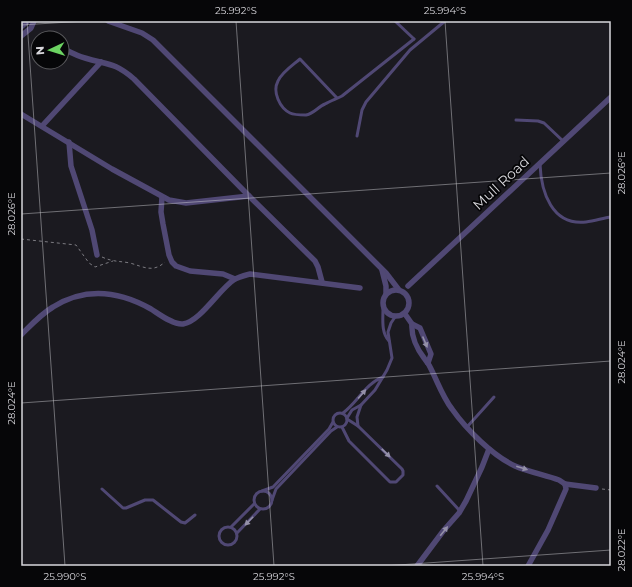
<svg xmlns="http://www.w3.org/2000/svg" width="632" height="587" viewBox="0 0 632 587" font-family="Montserrat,sans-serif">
	<rect width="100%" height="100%" fill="#1b1a20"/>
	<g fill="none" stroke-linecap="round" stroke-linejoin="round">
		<g stroke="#7c7b81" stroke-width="1" stroke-dasharray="3 3" stroke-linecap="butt">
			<path d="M21,239L76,245L89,263L95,267L113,261"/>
			<path d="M102,257C113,262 120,261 130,263C144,267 153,273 165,262"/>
			<path d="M602,489L611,490"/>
		</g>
		<g stroke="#504874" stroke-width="3">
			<path d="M395,21L414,39"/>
			<path d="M337,98L300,59C293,65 282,72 278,81C272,92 280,108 290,113C294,115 301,115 306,115C313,114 318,107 325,104C330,101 336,99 342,96L414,39"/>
			<path d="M516,120L538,121L544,123L563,141"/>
			<path d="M357,136L362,110L366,102L410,50L445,21"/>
			<path d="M540,164C541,192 552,226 586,222C595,221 603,218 611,217"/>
			<path d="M383,308C383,320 381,332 389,341"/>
			<circle cx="340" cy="420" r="7"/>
			<path d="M343,413C357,403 366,383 383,377"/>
			<path d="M347,418L352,410L361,405L375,390L387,370L392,358L388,332L391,323L395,317"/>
			<path d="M358,426L357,417L361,405"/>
			<path d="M342,427L349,441L390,482H396L403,475V471L402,469L358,426L347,419"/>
			<path d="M467,427L494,397"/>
			<path d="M437,486L460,511"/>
			<path d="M102,489L123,508H126L145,500H153L181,522L185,523L195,515"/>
			<circle cx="263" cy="500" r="9"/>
			<path d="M262,491L273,487L329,429L333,422"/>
			<path d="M272,500L276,489L331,431L337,427"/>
			<circle cx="228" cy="536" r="9"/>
			<path d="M231,527L254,504"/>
			<path d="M237,533L260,509"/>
		</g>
		<g stroke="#504874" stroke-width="5.5">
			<path d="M108,21L142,33L153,40L386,273L399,290"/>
			<path d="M21,27L28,21"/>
			<path d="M21,36L31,28L34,21"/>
			<path d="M62,48C70,52 77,56 85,58C108,65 114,62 134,79L249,196L315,261L318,267L322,282"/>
			<path d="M21,114L112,169L169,200L186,203L249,196"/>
			<path d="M42,126L101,62"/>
			<path d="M69,142L71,166L92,230L97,255"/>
			<path d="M162,197L161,212L163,224L169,255L172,262L176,266L190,271L223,274L235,279"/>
			<path d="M382,270L386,286V294"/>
			<path d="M408,286L611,97"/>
			<circle cx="396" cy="303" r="13"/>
			<path d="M405,314L412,324L420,328L431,354L428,363"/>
			<path d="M412,324C411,336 417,349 424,358C426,361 428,363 429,365C437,380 442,396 452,409C466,429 493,456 515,466C529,472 545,475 559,480L565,484L566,489L548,530L528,566"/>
			<path d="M21,335C31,325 41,314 53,307C85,287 119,291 151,309C159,314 173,325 183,324C201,321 219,289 235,279C240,277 245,275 250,274L360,288"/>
			<path d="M565,484L596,488"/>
			<path d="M417,566L444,530L459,513L466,501L482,467L489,449"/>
		</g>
	</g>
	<defs><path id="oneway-solid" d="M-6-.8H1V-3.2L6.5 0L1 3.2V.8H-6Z"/></defs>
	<g fill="#9490a8">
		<use href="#oneway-solid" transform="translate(425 342) rotate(67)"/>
		<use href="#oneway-solid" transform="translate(362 394) rotate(-49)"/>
		<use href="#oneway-solid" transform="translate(386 453) rotate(44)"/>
		<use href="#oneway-solid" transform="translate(522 468) rotate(17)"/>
		<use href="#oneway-solid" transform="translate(249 521) rotate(134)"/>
		<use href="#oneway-solid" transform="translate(444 531) rotate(-51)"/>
	</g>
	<path fill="none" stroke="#d8d7dc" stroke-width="1" stroke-opacity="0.45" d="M27,21L65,566M236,21L274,566M445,21L483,566M21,25L85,21M21,214L611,173M21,403L611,361M384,566L611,550"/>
	<g text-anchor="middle" stroke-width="3.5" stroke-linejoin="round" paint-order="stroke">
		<g font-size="14" fill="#d8d7dc" stroke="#060608">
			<text transform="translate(501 183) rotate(-43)" y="5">Mull Road</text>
		</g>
	</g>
	<rect width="632" height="587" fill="none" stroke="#060608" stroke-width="44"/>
	<g transform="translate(50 50) rotate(266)"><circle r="19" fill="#060608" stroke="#5a5a5d"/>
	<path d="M0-3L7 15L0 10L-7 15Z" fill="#6cd362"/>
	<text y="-6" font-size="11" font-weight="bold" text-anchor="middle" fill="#d8d7dc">N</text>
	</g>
	<rect x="22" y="22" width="588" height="543" fill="none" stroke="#d8d7dc" stroke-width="1.5"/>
	<g font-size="10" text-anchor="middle" fill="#d8d7dc">
		<text x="236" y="14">25.992°S</text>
		<text x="445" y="14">25.994°S</text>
		<text transform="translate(621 173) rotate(-90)" y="4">28.026°E</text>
		<text transform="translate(11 214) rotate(-90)" y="4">28.026°E</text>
		<text transform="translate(621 362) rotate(-90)" y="4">28.024°E</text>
		<text transform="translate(11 403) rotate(-90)" y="4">28.024°E</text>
		<text transform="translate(621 550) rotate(-90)" y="4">28.022°E</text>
		<text x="65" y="580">25.990°S</text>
		<text x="274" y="580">25.992°S</text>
		<text x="483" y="580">25.994°S</text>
	</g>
</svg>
